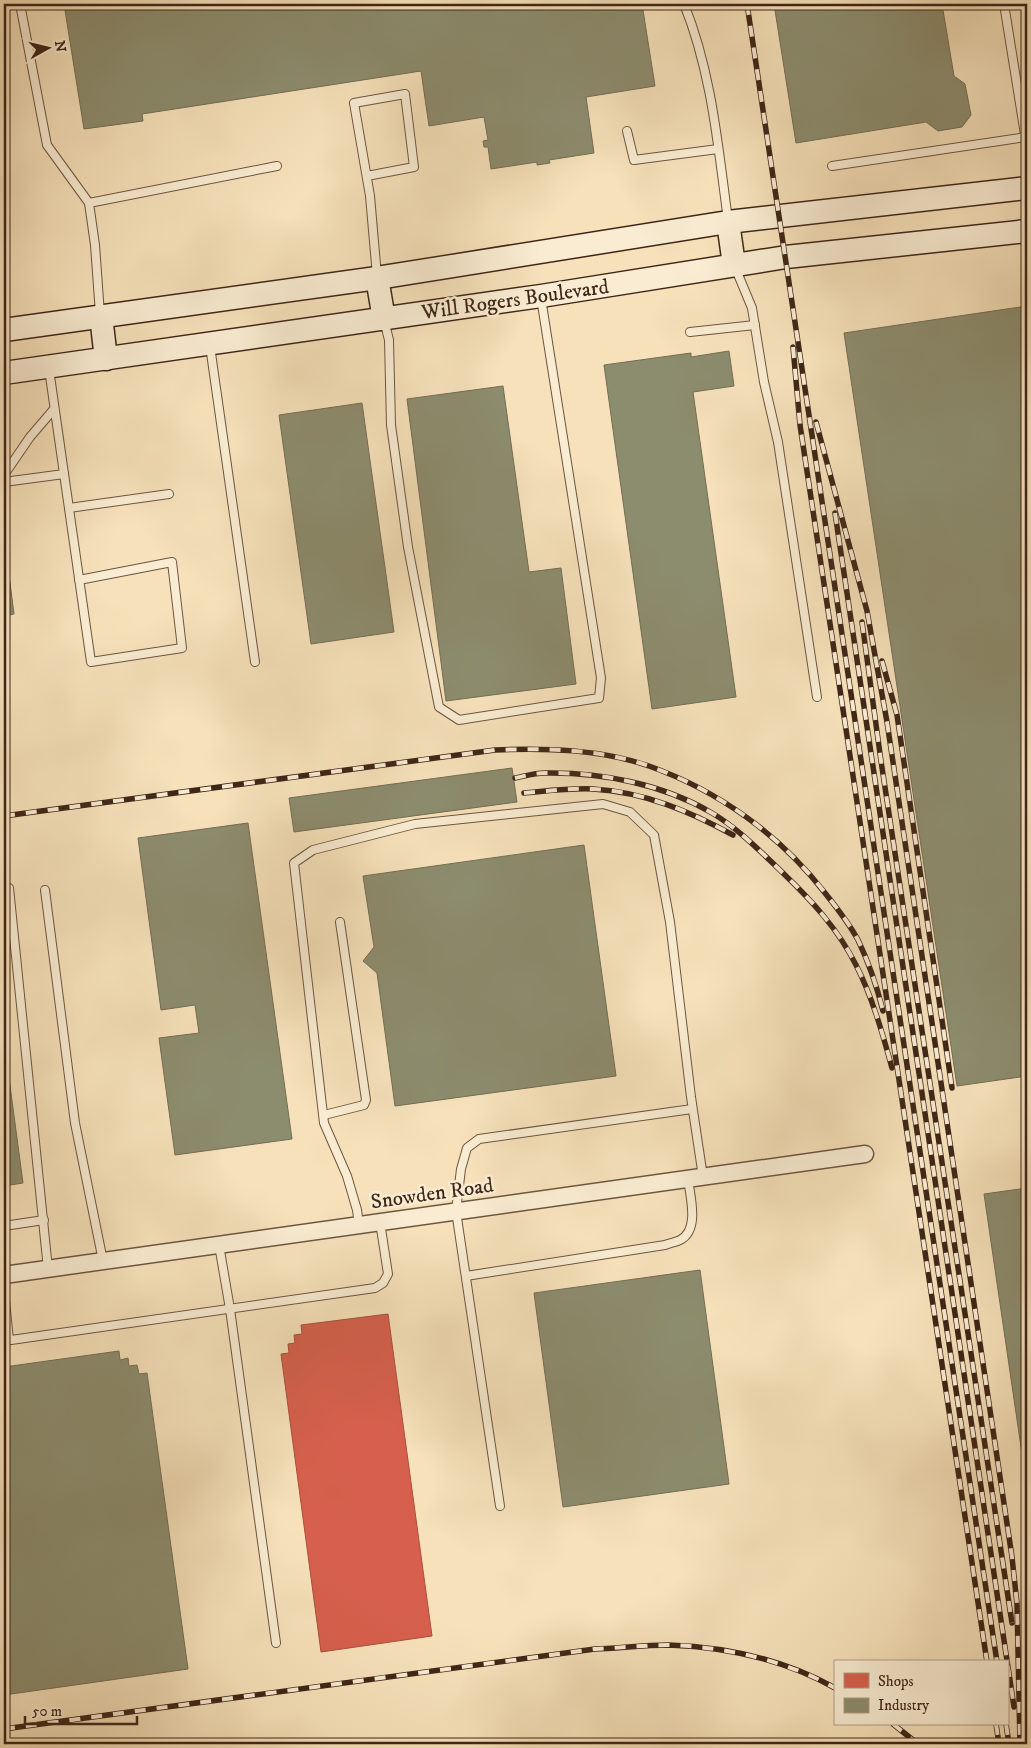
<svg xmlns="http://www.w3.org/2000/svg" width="1031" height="1748" viewBox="0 0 1031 1748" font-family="'IM FELL DW Pica',serif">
	<rect width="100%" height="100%" fill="#f6e1ba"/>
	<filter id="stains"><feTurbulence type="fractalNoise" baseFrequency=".004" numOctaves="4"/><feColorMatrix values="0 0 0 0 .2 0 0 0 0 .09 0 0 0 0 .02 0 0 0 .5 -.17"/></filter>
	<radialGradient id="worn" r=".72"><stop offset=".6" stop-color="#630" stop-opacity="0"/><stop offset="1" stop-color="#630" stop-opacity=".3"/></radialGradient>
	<path fill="#d6604d" stroke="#a94f3d" d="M388,1314L432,1636L321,1652L281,1354L289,1353L288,1344L295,1343L294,1335L302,1334L301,1325Z"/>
	<g fill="#8c8c6e" stroke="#756d54">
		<path d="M64,4H642L655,86L586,97L594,153L549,160L550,163L537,165V162L491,169L488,147H484L483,141L488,140L484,117L429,126L421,71L142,114L143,121L84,129Z"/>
		<path d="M774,4H942L954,76L965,84L971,115L962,127L938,131L926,122L796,143Z"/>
		<path d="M1027,306V1076L957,1086L844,333Z"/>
		<path d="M729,351L734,386L693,392L736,697L652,709L604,365L691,353V357Z"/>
		<path d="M503,386L529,572L561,568L576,684L446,701L407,399Z"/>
		<path d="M362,403L394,632L311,644L279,415Z"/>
		<path d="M4,536L14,614L4,616Z"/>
		<path d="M512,768L517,802L294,832L289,798Z"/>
		<path d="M248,823L292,1139L175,1155L159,1038L199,1033L195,1005L161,1010L138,838Z"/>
		<path d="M584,845L616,1076L395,1106L377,973L363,961L374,947L363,876Z"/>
		<path d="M4,1041L23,1183L4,1186Z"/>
		<path d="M1027,1188V1488L984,1194Z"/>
		<path d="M700,1270L729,1484L563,1507L534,1293Z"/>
		<path d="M119,1351L120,1360L128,1358L129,1366L137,1365L139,1374L147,1373L188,1669L4,1695V1367Z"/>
	</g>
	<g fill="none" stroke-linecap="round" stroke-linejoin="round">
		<g stroke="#6d5540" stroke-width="10">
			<g id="lane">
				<path d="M20,4L47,145L89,203"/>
				<path d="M684,4C712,73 718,147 728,220"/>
				<path d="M1004,4L1027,147"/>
				<path d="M627,131L634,160L718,149"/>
				<path d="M832,166L1026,137"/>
				<path d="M367,176L414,167L405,94L354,103L370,196L377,276"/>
				<path d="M735,267L752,308L764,382L778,442L817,697"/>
				<path d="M100,314L95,245L89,203L277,166"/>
				<path d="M384,320L389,340L391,425L408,547L439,707L459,720L599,698L601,678L541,298"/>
				<path d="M690,332L755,325"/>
				<path d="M210,346L255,662"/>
				<path d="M49,369L91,662L182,648L172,562L79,580"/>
				<path d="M4,475L30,437L54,409"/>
				<path d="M4,482L64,474"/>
				<path d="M69,508L169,494"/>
				<path d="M9,888L48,1269"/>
				<path d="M45,890L75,1123L103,1261"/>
				<path d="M324,1115L364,1105L366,1100L340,922"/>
				<path d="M359,1225L357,1210L347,1176L324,1123L294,863L313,850L415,824L603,804L630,812L654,835L670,922L691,1097L703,1177"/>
				<path d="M4,1226L44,1220"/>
				<path d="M219,1245L230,1309L276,1643"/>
				<path d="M466,1276L665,1245C670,1243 676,1242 680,1240C700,1230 690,1196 688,1179"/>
				<path d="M4,1291L9,1340"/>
				<path d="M4,1341L375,1288L383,1283L388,1274L380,1222"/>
				<path d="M500,1506L456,1211L461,1169L467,1148L479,1139L692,1109"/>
			</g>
		</g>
		<g stroke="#6d5540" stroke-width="19">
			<path id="street" d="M4,1275L865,1154"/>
		</g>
		<g stroke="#3f2618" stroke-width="25">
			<g id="secondary">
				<path d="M728,222L734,265"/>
				<path d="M377,278L384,319"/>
				<path d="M101,316L106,359"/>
				<path d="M4,330L377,278L728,222L1027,188"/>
				<path d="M4,373L541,296L786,257L1027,231"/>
			</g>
		</g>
		<use href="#lane" stroke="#f9ecd2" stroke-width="8"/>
		<use href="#street" stroke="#f9ecd2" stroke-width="16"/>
		<use href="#secondary" stroke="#f9ecd2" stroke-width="22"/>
		<g stroke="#3f2618" stroke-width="5.5">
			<g id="rail">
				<path d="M747,4L997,1662"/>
				<path d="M793,347L800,425L987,1662"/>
				<path d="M816,422L867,611L887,722L1012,1557L1017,1604L1020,1744"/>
				<path d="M835,513L1014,1707"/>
				<path d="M862,622L881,761L1012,1623"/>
				<path d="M882,661L897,715L952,1088"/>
				<path d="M515,778C525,776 535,773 545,773C601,772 663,784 712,813C739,829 761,852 784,874C812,901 838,929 856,965C872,996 883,1035 892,1068"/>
				<path d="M524,793C547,791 570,788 593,789C644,792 689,811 733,835"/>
				<path d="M4,816L495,750C547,748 600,749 649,766C719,791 780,835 825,893C837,908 849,923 858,940C869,963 877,987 883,1011"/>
				<path d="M893,1724L918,1744"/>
				<path d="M996,1724L999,1744"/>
				<path d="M1006,1724L1009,1744"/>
				<path d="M4,1729L595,1649C620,1648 644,1645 669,1645C726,1647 785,1660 835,1688"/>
			</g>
		</g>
		<use href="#rail" stroke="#f9ecd2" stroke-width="4" stroke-dasharray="11" stroke-linecap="butt"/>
	</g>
	<g text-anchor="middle" stroke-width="5" stroke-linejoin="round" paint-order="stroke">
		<g font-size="21" fill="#3f2618" stroke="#f9ecd2">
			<text transform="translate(515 299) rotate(-8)" y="7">Will Rogers Boulevard</text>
			<text transform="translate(432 1193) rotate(-8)" y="7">Snowden Road</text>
		</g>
	</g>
	<rect width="1031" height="1748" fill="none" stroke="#f6e1ba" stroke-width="20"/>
	<rect x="5" y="5" width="1021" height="1738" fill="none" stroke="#3f2618" stroke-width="2.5"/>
	<rect x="10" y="10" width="1011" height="1728" fill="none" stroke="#3f2618"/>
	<rect x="834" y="1660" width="175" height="65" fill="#f9ecd2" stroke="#af9d88"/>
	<rect x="844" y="1673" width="25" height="15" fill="#d6604d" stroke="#af9d88"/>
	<text x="878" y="1686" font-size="15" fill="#3f2618">Shops</text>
	<rect x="844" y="1698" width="25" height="15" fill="#8c8c6e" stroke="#af9d88"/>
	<text x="878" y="1710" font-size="15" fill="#3f2618">Industry</text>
	<g transform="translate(48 48) rotate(82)" stroke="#f9ecd2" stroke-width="4" paint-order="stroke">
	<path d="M0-4L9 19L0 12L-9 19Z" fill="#3f2618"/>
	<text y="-8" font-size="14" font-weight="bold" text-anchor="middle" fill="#3f2618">N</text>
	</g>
	<path d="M25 1716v8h112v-8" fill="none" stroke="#3f2618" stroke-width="2.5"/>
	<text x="32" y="1716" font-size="15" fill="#3f2618" stroke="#f9ecd2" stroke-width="4" paint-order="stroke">50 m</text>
	<rect width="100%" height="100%" filter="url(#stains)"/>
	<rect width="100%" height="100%" fill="url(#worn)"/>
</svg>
